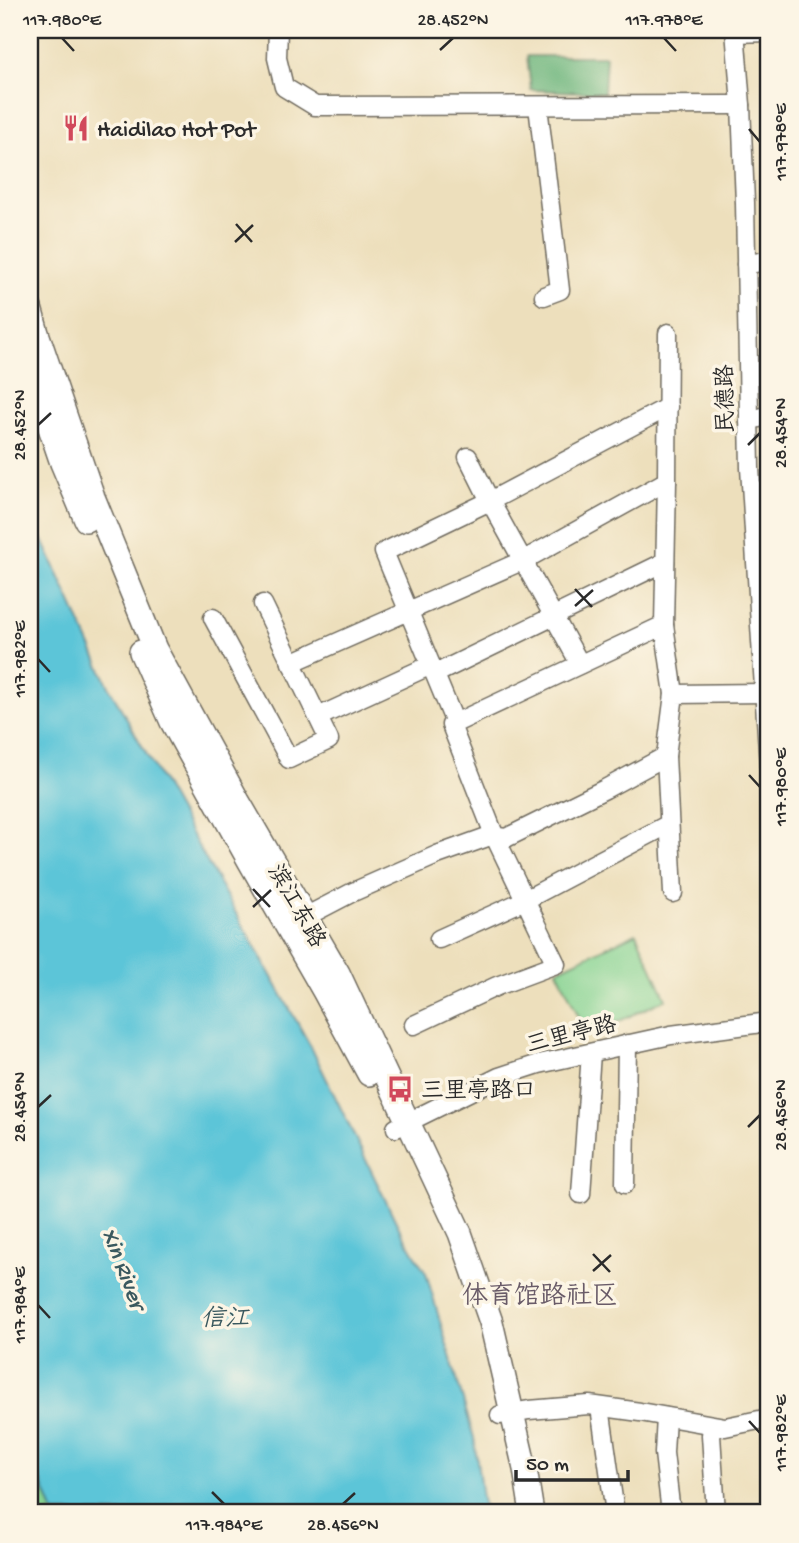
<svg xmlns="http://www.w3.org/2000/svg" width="799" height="1543" viewBox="0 0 799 1543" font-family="'Gochi Hand','LXGW WenKai TC',sans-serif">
	<rect width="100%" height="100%" fill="#fcf5e5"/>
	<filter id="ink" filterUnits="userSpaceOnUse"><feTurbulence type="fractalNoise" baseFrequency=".0143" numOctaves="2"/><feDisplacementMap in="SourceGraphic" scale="14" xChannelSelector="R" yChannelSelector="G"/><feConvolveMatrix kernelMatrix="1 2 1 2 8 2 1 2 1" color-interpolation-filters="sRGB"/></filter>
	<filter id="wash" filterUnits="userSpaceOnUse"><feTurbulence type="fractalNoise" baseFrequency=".00686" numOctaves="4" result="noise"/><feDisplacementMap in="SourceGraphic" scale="28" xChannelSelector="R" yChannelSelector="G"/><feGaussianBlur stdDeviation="1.57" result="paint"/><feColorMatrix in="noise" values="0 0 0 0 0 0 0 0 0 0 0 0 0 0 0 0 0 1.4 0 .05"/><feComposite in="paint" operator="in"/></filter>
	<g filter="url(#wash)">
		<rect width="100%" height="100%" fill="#eddfbc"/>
		<g fill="#86d392" stroke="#587f5e" stroke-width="2">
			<path d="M636,933L666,999L588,1036L557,970Z"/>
			<path d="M30,1454L54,1513H30Z"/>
		</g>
		<path fill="#6cb57c" stroke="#4c7054" stroke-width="2" d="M527,56H606L604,93L531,90Z"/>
		<path fill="#5cc5d8" stroke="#447882" stroke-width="2" d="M30,512L110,689L311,1047L398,1226L426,1273L474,1438L484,1513H54L30,1454Z"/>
	</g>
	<g filter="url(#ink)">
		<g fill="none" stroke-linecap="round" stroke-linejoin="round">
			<g stroke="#6f6a5e" stroke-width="21">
				<g id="minor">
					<path d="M278,30L277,58L284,87L315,106L741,105"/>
					<path d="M735,30L741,105L745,203L750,468L769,766"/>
					<path d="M735,33L769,32"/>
					<path d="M538,106L560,290L544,296"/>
					<path d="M746,264L769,261"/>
					<path d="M749,421L769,415"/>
					<path d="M468,457L490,501L580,664"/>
					<path d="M213,618L289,759L329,740L263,604"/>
					<path d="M664,625L667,481L668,333"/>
					<path d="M291,663L524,560L667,481"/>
					<path d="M435,674L665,562"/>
					<path d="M318,717L431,665"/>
					<path d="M455,723L384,552L490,501L668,407"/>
					<path d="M666,756L673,893"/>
					<path d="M305,917L353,892L437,855L490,836L506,838L605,789L666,756L674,694L764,693"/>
					<path d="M439,939L525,900L669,824"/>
					<path d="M414,1025L497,986L556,964L495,837L451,725L664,625L674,694"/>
					<path d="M396,1128L499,1077L539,1064L671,1035L769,1022"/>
					<path d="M625,1184L627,1044"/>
					<path d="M581,1194L591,1053"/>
					<path d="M600,1407L615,1513"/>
					<path d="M500,1415L529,1410L589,1405L640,1412L725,1427L769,1418"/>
					<path d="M666,1417L664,1453L671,1513"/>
					<path d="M713,1426L711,1435L716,1513"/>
				</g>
			</g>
			<g stroke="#6f6a5e" stroke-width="26">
				<g id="major">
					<path d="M30,308L37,333L93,497L155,649L238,801L338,973L460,1233L491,1322L525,1469L532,1513"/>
					<path d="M30,369L62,463L86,520"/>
					<path d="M141,652L172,722L250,862L324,991L369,1074"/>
				</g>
			</g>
			<use href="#minor" stroke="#fff" stroke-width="18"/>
			<use href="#major" stroke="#fff" stroke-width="23"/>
		</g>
	</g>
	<path fill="none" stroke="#2b2b2b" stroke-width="2.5" d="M62,38L74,51M664,38L676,51M440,50L453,38M749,129L760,142M236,224L252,242M235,242L253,225M38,425L51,413M748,445L760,433M575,589L592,607M575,606L593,590M38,659L50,672M749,775L760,787M253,889L270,907M253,907L271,890M38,1107L51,1095M748,1127L760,1115M593,1254L610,1272M593,1271L611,1255M38,1305L50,1318M749,1421L760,1433M212,1492L224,1504M343,1504L355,1493"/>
	<defs>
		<g id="restaurant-bare" transform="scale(2.1)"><path d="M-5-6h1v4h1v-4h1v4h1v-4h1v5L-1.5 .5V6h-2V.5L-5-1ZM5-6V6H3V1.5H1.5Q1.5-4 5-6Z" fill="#d1495b" stroke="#fcf5e5" stroke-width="2.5" paint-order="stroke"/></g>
		<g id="bus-bare" transform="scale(2.1)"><path d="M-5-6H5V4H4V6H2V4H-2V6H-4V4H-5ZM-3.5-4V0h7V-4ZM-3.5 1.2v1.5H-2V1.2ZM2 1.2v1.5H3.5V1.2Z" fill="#d1495b" stroke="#fcf5e5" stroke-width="2.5" paint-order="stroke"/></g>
	</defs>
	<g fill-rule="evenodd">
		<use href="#restaurant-bare" x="76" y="128"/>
		<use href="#bus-bare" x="400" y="1089"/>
	</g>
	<g text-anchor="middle" stroke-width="7" stroke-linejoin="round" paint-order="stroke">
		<g font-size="23" fill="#2b2b2b" stroke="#fcf5e5" text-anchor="start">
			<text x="97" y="136">Haidilao Hot Pot</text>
			<text x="421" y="1097">三里亭路口</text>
		</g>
		<g font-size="23" fill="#2b2b2b" stroke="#fcf5e5">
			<text transform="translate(724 399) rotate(-91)" y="8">民德路</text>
			<text transform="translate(298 905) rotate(60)" y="8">滨江东路</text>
			<text transform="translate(571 1033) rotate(-14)" y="8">三里亭路</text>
		</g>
		<g font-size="24" font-style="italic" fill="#3a595f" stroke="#fcf5e5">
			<text transform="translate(125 1268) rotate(69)" y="8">Xin River</text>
			<text x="225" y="1325">信江</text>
		</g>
		<g font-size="26" fill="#695b68" stroke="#fcf5e5">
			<text x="540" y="1303">体育馆路社区</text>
		</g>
	</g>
	<rect width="799" height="1543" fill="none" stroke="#fcf5e5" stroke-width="77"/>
	<path d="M516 1470v10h112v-10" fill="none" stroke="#2b2b2b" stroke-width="3.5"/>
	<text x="526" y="1470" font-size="21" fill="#2b2b2b" stroke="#fcf5e5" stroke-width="5" paint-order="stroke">50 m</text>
	<rect x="38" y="38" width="722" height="1466" fill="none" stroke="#2b2b2b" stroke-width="2.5"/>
	<g font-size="18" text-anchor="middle" fill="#2b2b2b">
		<text x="62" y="25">117.980°E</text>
		<text x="453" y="25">28.452°N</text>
		<text x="664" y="25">117.978°E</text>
		<text transform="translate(780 142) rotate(-90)" y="6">117.978°E</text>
		<text transform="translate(19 425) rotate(-90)" y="6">28.452°N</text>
		<text transform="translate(780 433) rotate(-90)" y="6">28.454°N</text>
		<text transform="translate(19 659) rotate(-90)" y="6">117.982°E</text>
		<text transform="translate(780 787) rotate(-90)" y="6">117.980°E</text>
		<text transform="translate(19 1107) rotate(-90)" y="6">28.454°N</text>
		<text transform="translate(780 1115) rotate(-90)" y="6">28.456°N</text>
		<text transform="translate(19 1305) rotate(-90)" y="6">117.984°E</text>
		<text transform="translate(780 1433) rotate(-90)" y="6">117.982°E</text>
		<text x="224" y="1530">117.984°E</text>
		<text x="343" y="1530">28.456°N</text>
	</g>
</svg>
